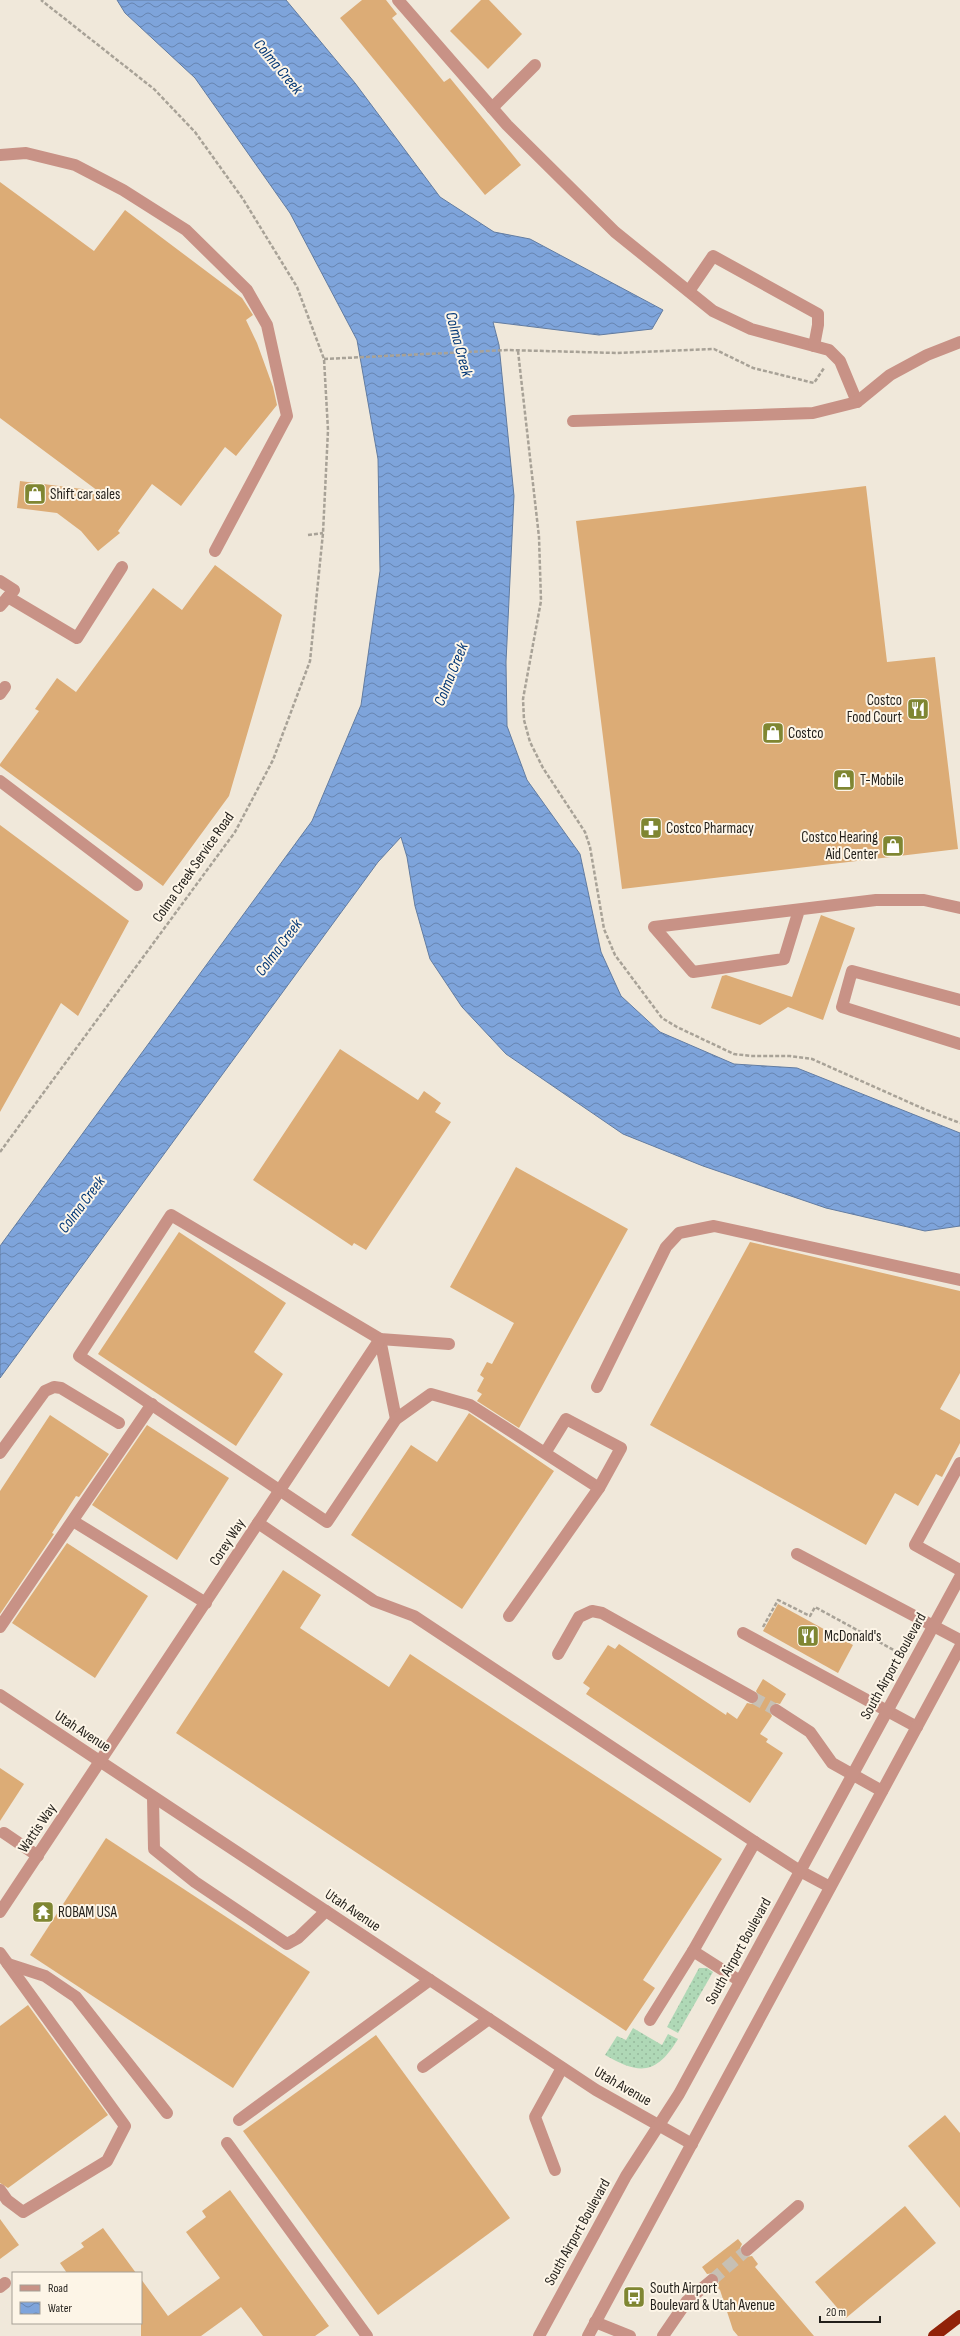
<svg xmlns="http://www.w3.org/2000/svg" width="960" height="2336" viewBox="0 0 960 2336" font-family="'Sofia Sans Condensed',sans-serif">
	<defs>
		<pattern id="grass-dots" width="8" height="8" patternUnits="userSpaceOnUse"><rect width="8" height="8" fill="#afd8b6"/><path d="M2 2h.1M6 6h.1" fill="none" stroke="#96b99c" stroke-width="1.8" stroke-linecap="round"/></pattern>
		<pattern id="water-waves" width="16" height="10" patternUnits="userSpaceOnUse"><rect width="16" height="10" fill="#7ea4db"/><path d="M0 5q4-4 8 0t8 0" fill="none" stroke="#6785b1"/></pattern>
	</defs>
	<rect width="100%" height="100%" fill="#f0e8da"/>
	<g fill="url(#grass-dots)">
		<path d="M699,1968H707L713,1972L678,2033L667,2027Z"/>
		<path d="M633,2028L662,2045L668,2034L678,2039C656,2075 640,2075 605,2055L617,2036L626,2040Z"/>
	</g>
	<path fill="url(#water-waves)" stroke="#627ca1" d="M117,0H286L355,83L440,197L494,232L530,239L663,310L652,329L599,335L493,322L499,345L514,496L506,662L507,726L527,780L580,854L601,952L621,996L660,1032L734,1064L797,1068L960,1133V1226L925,1231L826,1208L703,1166L623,1134L506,1054L462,1007L430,959L415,906L407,857L401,837L378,862L0,1378V1246L312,821L361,705L380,571L378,459L357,340L290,213L195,78L125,13Z"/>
	<g fill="#dcac76">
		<path d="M362,0H386L397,14L392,18L444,82L450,78L521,165L485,195L340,18Z"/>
		<path d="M481,0H489L522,34L488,69L450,31Z"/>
		<path d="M0,182L94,251L125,210L242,298L253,315L246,320L257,343L273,387L277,405L236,456L225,447L181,506L152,484L118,531L120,533L98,551L81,531L57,513L17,508L20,481L98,491L0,418Z"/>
		<path d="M866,486L887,662L935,657L958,849L622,889L576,521Z"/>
		<path d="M215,565L282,615L229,796L163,886L0,766V764L39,711L35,709L57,678L76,692L153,588L182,610Z"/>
		<path d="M0,825L129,921L78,1016L61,1003L0,1112Z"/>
		<path d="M821,915L855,928L823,1020L788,1007L760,1025L711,1008L722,976L726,975L792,997Z"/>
		<path d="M340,1049L418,1100L424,1091L441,1103L435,1112L451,1122L366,1250L354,1243L352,1246L253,1180Z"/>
		<path d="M516,1167L628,1229L519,1428L477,1401L482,1394L477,1391L484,1378L480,1375L487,1362L492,1364L514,1323L450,1287Z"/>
		<path d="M179,1232L286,1303L254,1352L283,1374L236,1446L98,1354Z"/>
		<path d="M750,1242L960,1291V1373L940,1409L960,1420V1443L942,1477L936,1474L918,1506L895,1493L866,1545L650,1425Z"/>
		<path d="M469,1413L554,1471L462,1609L351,1535L411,1445L437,1462Z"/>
		<path d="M50,1415L109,1454L79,1497L76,1496L52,1533L54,1534L0,1614V1491Z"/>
		<path d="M147,1425L229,1478L177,1560L92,1505Z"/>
		<path d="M67,1543L148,1596L95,1678L12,1623Z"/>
		<path d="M283,1570L321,1595L300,1628L389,1687L410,1654L722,1859L643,1980L655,1988L626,2031L176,1733Z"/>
		<path d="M778,1604L853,1645L838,1673L763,1631Z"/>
		<path d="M619,1644L726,1715L727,1712L737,1719L747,1703L752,1704L758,1701L759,1697L756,1691L763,1679L786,1694L780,1704L776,1703L770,1706L769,1710L772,1716L760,1734L768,1739L766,1742L783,1753L750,1803L586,1694L590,1688L583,1683L608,1645L615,1649Z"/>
		<path d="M0,1768L24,1784L0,1821Z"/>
		<path d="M106,1838L310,1972L233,2088L30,1955Z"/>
		<path d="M28,2005L108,2115L8,2188L0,2183V2026Z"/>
		<path d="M376,2035L510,2218L378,2315L243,2131Z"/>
		<path d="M945,2115L960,2133V2208L908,2146Z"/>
		<path d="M230,2190L329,2326L315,2336H263L241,2307L201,2336H141V2279L168,2316L220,2278L186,2232L206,2217L202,2211Z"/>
		<path d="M905,2206L936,2243L846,2318L815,2282Z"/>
		<path d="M0,2219L19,2245L0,2259Z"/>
		<path d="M103,2228L136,2273H67L60,2263L84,2247L81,2243Z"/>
		<path d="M738,2239L742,2244L740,2248L741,2255L745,2257L752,2256L758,2264L755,2267L814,2336H738L733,2330L720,2290L716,2286L719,2282L718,2276L714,2273L707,2274L702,2267Z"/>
	</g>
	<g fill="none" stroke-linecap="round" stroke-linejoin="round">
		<g stroke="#c7c0b4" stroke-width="12" stroke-dasharray="12 6" stroke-linecap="butt">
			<path d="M752,1697L776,1710"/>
			<path d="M712,2280L747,2250"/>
		</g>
		<g stroke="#a8a297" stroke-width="2.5" stroke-dasharray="4 2" stroke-linecap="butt">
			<path d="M518,351L539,537L541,601L523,699L524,720L530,742L543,768L585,832L590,847L604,929L615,955L662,1018L677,1027L734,1054L751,1056H790L812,1059L924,1109L960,1123"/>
			<path d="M324,359L508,350L617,353L714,349L753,368L814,383L824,368"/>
			<path d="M308,535L323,533"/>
			<path d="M0,1152L235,832L273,760L310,661L323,533L328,430L324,359L297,287L243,199L195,132L154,89L41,0"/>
			<path d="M763,1627L778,1600L810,1616L815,1607L901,1654"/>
		</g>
		<g stroke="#c89286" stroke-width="12">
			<path d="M398,0L507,125L615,232L713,311L751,329L829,350L840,361L857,402"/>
			<path d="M492,108L535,65"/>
			<path d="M0,155L26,153L75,165L123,190L186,230L247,290L267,325L287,416L215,551"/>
			<path d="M689,291L713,256L818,314V325L814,346"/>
			<path d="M573,421L813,413L857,402L890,375L927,355L960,342"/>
			<path d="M0,581L14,590L0,606"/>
			<path d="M8,597L77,638L122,567"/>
			<path d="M0,694L5,687"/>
			<path d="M0,781L137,885"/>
			<path d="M799,910L784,959L693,972L654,927L876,900H924L960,908"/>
			<path d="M960,1000L852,971L842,1007L960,1044"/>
			<path d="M380,1339L396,1419"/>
			<path d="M449,1344L380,1339L171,1215L79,1356L327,1522L396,1419L431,1394L470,1405L599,1488L621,1448L566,1419L545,1453"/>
			<path d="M597,1387L666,1247L679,1233L714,1226L960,1280"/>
			<path d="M0,1453L45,1391L54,1387L61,1388L119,1423"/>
			<path d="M960,1463L915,1545L960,1570"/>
			<path d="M73,1521L206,1603"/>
			<path d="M258,1523L374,1601L414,1616L755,1842L800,1871L830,1887"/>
			<path d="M797,1554L960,1640"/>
			<path d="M509,1616L599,1488"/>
			<path d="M0,1627L152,1404"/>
			<path d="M743,1633L917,1727"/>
			<path d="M558,1654L579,1617L592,1611L602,1613L752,1697"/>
			<path d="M0,1695L596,2090L692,2144"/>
			<path d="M776,1710L810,1732L832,1763L882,1791"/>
			<path d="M153,1797L154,1849L195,1882L287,1944L298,1938L326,1911"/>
			<path d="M4,1833L38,1856"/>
			<path d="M0,1912L380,1339"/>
			<path d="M693,1951L755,1842"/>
			<path d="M0,1953L125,2126L107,2161L23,2212L7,2200L0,2190"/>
			<path d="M8,1964L45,1976L76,1997L167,2113"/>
			<path d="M650,2020L693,1951L740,1981"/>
			<path d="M423,2067L489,2019"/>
			<path d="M239,2120L430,1980"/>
			<path d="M227,2143L367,2336"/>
			<path d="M555,2170L535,2117L562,2068"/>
			<path d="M747,2250L798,2206"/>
			<path d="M0,2287L5,2283"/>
			<path d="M595,2322L630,2336"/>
			<path d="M539,2336L626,2176L679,2094L960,1577"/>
			<path d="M588,2336L960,1647"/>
			<path d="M663,2336L687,2301L712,2280"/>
		</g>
		<path stroke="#912208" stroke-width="12" d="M934,2336L960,2316"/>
	</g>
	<defs>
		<g id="shop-square" transform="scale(1.15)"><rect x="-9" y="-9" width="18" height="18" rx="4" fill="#7f8632" stroke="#fdf5e7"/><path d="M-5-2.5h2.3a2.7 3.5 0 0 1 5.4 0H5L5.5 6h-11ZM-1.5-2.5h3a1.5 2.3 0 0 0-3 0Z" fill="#fff"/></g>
		<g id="restaurant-square" transform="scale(1.15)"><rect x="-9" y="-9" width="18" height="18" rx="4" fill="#7f8632" stroke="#fdf5e7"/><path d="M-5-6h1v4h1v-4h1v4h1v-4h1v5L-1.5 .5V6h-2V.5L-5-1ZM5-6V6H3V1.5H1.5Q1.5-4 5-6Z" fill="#fff"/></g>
		<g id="pharmacy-square" transform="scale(1.15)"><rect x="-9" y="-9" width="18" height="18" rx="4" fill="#7f8632" stroke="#fdf5e7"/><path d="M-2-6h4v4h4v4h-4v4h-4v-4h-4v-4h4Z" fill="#fff"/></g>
		<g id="temple-square" transform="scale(1.15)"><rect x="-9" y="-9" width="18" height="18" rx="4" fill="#7f8632" stroke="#fdf5e7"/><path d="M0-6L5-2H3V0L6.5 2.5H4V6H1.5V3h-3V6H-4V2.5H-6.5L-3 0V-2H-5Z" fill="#fff"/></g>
		<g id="bus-square" transform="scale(1.15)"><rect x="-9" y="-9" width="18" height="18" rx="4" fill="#7f8632" stroke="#fdf5e7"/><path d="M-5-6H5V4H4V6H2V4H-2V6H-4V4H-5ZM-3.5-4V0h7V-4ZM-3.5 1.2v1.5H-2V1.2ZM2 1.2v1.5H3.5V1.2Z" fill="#fff"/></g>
	</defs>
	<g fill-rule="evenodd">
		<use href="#shop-square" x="35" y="494"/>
		<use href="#restaurant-square" x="918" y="709"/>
		<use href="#shop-square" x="773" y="733"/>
		<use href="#shop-square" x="844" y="780"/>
		<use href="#pharmacy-square" x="651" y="828"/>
		<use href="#shop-square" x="893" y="846"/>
		<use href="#restaurant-square" x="808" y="1636"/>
		<use href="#temple-square" x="43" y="1912"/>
		<use href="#bus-square" x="634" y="2297"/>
	</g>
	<g text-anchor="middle" stroke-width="4" stroke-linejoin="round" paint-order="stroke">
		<g font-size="15" fill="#221f1a" stroke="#fdf5e7" text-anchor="start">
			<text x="50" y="499">Shift car sales</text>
			<text x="902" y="705" text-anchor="end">Costco<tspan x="902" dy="17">Food Court</tspan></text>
			<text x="788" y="738">Costco</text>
			<text x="860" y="785">T-Mobile</text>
			<text x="666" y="833">Costco Pharmacy</text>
			<text x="878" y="842" text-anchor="end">Costco Hearing<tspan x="878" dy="17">Aid Center</tspan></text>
			<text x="824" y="1641">McDonald's</text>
			<text x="58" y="1917">ROBAM USA</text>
			<text x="650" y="2293">South Airport<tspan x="650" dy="17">Boulevard &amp; Utah Avenue</tspan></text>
		</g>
		<g font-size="15" fill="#221f1a" stroke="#fdf5e7">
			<text transform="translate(193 867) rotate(-55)" y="5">Colma Creek Service Road</text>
			<text transform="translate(227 1542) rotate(-57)" y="5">Corey Way</text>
			<text transform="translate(893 1666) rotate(-61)" y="5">South Airport Boulevard</text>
			<text transform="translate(83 1731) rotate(33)" y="5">Utah Avenue</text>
			<text transform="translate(37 1828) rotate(-56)" y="5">Wattis Way</text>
			<text transform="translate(353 1910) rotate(34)" y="5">Utah Avenue</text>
			<text transform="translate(738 1951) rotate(-61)" y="5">South Airport Boulevard</text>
			<text transform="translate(623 2086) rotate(30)" y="5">Utah Avenue</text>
			<text transform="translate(577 2232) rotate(-61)" y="5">South Airport Boulevard</text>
		</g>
		<g font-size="16" font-style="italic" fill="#043877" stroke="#fdf5e7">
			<text transform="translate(279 66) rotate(50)" y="6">Colma Creek</text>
			<text transform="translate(460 344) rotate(75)" y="6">Colma Creek</text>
			<text transform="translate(450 674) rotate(-68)" y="6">Colma Creek</text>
			<text transform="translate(278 947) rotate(-53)" y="6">Colma Creek</text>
			<text transform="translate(81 1204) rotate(-53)" y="6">Colma Creek</text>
		</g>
	</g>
	<rect x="12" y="2272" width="130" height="52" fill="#fdf5e7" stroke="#a59f95"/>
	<rect x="20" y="2285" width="20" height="6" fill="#c89286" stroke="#a59f95"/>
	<text x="48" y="2292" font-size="12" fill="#221f1a">Road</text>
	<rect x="20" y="2302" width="20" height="12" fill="url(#water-waves)" stroke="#a59f95"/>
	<text x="48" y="2312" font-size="12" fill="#221f1a">Water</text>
	<path d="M820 2316v6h60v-6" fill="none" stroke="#221f1a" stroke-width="2"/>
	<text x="826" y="2316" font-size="12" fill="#221f1a" stroke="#fdf5e7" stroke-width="3" paint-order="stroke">20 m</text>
</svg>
